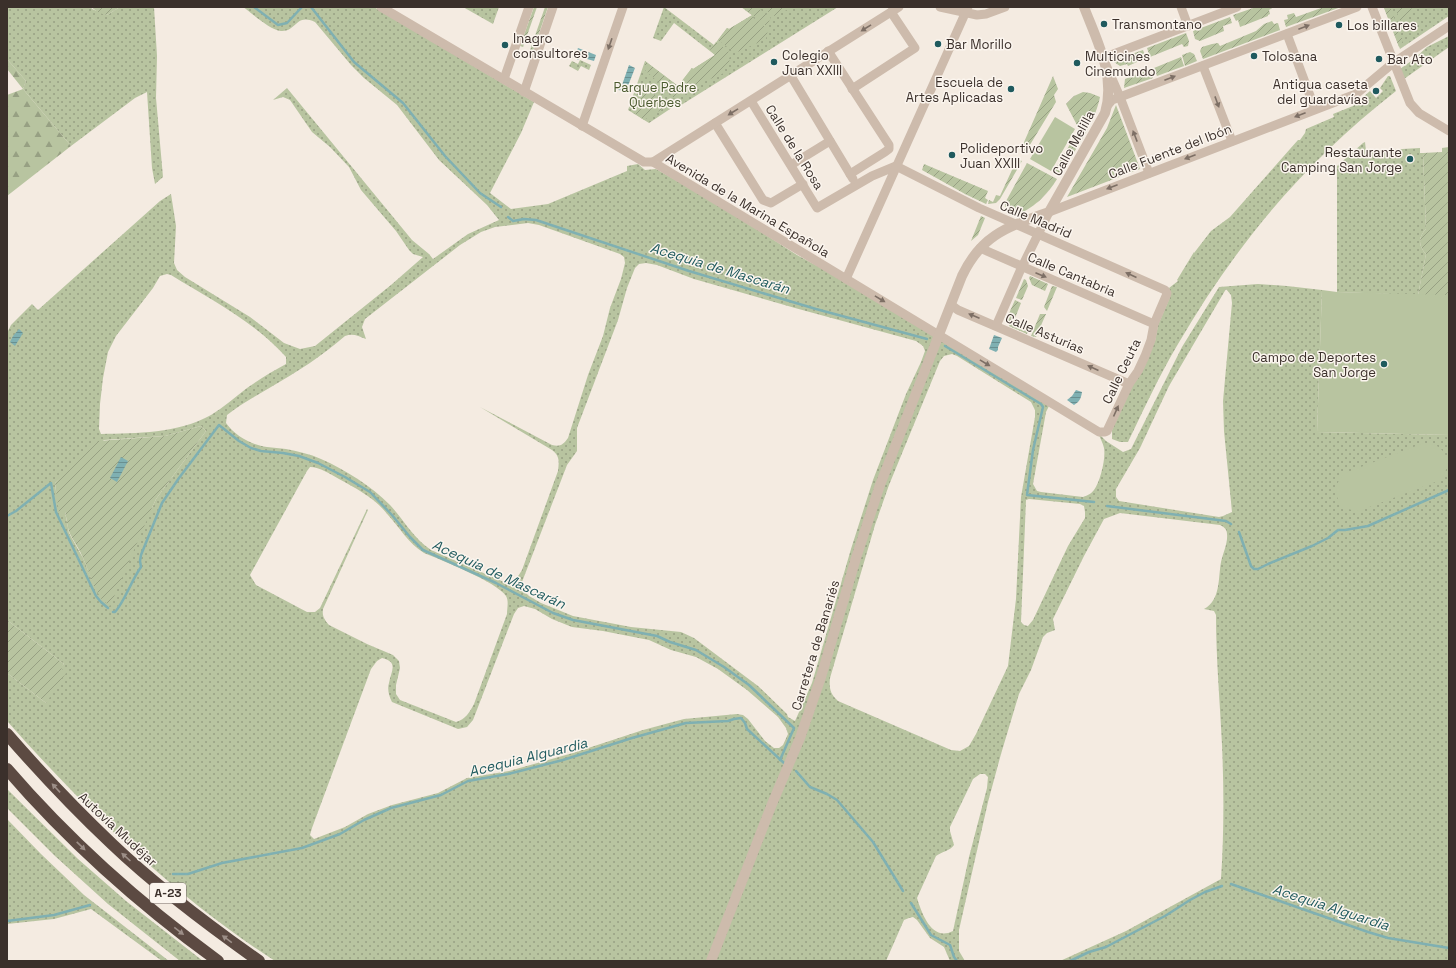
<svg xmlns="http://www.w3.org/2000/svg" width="1456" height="968" viewBox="0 0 1456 968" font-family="'Space Grotesk',sans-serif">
	<defs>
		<pattern id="grass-dots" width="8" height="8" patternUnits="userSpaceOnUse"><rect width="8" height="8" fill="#b8c4a0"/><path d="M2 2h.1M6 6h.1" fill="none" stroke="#97a083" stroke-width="1.8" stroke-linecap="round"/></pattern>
		<pattern id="forest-firs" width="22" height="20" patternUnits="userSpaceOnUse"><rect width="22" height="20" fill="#b8c4a0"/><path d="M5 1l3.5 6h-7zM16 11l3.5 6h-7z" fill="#97a083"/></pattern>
		<pattern id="garden-furrows" width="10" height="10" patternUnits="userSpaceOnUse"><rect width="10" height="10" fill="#b8c4a0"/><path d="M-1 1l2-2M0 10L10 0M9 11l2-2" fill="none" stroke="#97a083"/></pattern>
		<pattern id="water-rules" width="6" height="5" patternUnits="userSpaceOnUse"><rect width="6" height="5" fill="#7fb0b2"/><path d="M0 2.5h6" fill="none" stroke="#699091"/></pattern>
	</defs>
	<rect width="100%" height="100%" fill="#f4ebe1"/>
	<g fill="url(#grass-dots)" fill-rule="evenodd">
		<path d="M7,7H91L92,9L107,15L120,7H154L157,56L156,98L163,177L155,184L152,168L147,92L135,98L71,146L23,89L26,81L7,59Z"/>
		<path d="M243,7H374L534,102L521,133L490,193L511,209L548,204L627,171V166L638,164L645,170L656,169L711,200L797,255L845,281L1050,404L1046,412L1033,484L1037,491L1041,492L1083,497C1088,495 1091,494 1094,490C1100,482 1106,459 1104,448C1103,443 1100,438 1098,433L1106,441L1123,452L1131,449L1182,347L1219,287L1258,284L1287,286L1322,290L1317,432L1449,435V961H1060L1126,931L1221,879C1224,834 1224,790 1222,745C1220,702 1216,659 1216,615L1214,611L1204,609C1221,600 1218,578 1221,562C1223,553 1228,543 1227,534C1227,529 1224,527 1220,525L1120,513L1104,519L1084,556L1053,619L1055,630L1047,633L1043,637L1031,670L1019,694L1001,754L988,802L959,930V951L965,961H950L944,947L930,938L917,920L913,917L909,918L904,920L886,961H275C173,895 87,811 7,721V673L46,703L60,668L64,664L7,620L8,331L11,325L32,304L38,310L160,201L171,194L176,226L174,263L177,270L185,277L250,317L284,343L300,349L315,346L391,285L423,257L413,254L409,250L396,231L361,190L349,167L330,147L312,132L290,100L283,97L273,100L287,88L412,240L429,254L433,259L468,234L499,220L487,205L439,160L397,105L364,78L351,65L315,22C295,13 297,32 281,31C270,30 253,14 243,7ZM528,223L539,225L620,254L624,257L625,263L621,279L610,308L603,336L588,375L568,438C563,445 560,447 552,445L480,407L552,450C560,456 559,462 558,471L522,570C517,578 514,583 504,582L431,550C413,538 404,520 390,505C371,486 346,470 321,459C310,454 297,451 286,449C280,448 273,448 267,447C252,445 235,436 226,423L227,415C241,404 256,396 271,387C297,372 322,356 345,336C353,333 358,336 366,339L362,327L365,319L460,245L481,232L495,227ZM646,263L657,265L694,279L795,308L916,341L923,346L925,351L921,362L906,394L873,480L851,549L812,683L795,721L788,717L787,714L758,686L694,638L681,632L631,627L573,616L541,603L529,596L524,591L522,582L567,465L577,451V428L618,320L627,288L635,268L639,264ZM167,274L171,275C210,299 255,322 286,357V364C273,371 260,379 247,388C235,397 224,407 211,415C177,434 137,433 101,434L99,429L100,404L103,378L108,352L116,336L153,288L160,276ZM1226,289L1231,295L1232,303L1223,401L1224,431L1232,512L1223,516L1219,517L1119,501L1116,497V489L1140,448L1169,386ZM952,354L957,356L1031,402L1035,410V417L1021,497L1016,599L1008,666L976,734L969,746L960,751L951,750L838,701C830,694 829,688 830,678L875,525L889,485L940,361L944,356ZM201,426L206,431L156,499L152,508L94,585L83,558L69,533L65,512L56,491L55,483L104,440L165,436ZM310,467C320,467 330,474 339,479C357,489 375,498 388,515C400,528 408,543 424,553C441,560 497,582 506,596C509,601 507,608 507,614L474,704C469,713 466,719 456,722L400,700L396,694V685L400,668L399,661L393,655L367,644L329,625C324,619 322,616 323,609L368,510L367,509L320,608L315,612H307L256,585L250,575L307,471ZM1029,499L1080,504L1084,506L1085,512V518L1068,546L1033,620L1028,626L1024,625L1021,622L1026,500ZM524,606L535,609L552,619L572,627L603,631L649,640L671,650L696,657L718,669L747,690L778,717L786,728L788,734L783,745L779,748H774L765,741L748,719L743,715L737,714L684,719L643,730L573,753L509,771L467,778L438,793L392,805L368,814L345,827L314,839L310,835L312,828L371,669L377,661L382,658C399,662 391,671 389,683C387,689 389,696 392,702L458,729L467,727L473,720L514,614L518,608ZM980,774H985L988,777L987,788L969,857L953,931C932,942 922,914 917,898L936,856C941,852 950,851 954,845L950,831V827L973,779Z"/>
		<path d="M463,7H499L493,24Z"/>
		<path d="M664,7L714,45L727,28L729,29L752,15L741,7H838L678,107L676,105L649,123L628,110L645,61L678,86L692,68L693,69L715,55L674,23L661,41L653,38Z"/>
		<path d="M1384,7H1449V16L1400,49Z"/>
		<path d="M1449,36V47L1404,79L1400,69L1414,59L1427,47Z"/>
		<path d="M580,60L591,65L589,70L581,66L578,71L569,66L572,61L578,64Z"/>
		<path d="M1388,76H1390L1396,91C1304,163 1237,243 1178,344C1159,376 1144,409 1128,442H1120L1112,439V430L1132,386L1155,341L1158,325L1170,297L1169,288L1178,281L1177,280L1194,252V253L1211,231L1230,217L1290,149L1298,140H1300L1305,133L1306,129L1334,117L1333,114L1353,106L1370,91L1376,98L1383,91L1380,88Z"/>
		<path d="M1365,142L1366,151L1420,148V153H1423L1426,229C1418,237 1418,246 1426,254L1418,295L1337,292V166L1363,143Z"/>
		<path d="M7,789L78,859L126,901L203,961H180L108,904L55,856L7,808Z"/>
		<path d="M7,819L41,854L84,895L169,961H162L91,909L54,919L7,924Z"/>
	</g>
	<path fill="url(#forest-firs)" d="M7,59L26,81L23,89L71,146L7,196V95L23,89L7,69Z"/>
	<g fill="url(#garden-furrows)">
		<path d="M91,7H120L107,15L99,13Z"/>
		<path d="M534,7H537L523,47L520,46Z"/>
		<path d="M545,7H548L533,51L530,50Z"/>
		<path d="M747,7H757L771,18L769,21L768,27L745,10Z"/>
		<path d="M762,7H793L774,16Z"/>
		<path d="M1256,7H1272V8L1269,10L1270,14L1268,15V16L1240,27L1238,20L1236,21L1233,15Z"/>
		<path d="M1324,7H1341L1286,27L1284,20L1288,19L1287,15L1294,13L1296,17Z"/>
		<path d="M1390,7L1403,41L1399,47L1384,8Z"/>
		<path d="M1395,7H1412L1404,31Z"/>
		<path d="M751,16L768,29L766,39L735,53L718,40L727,28L729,29Z"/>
		<path d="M1230,17L1232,23L1223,26L1224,31L1200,41L1195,39L1193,31Z"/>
		<path d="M1272,21L1274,24L1278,23L1280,30L1203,59L1200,51L1202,47L1212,44L1218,43L1220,46L1256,31L1264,24Z"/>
		<path d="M1186,33L1189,41L1188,46L1184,47L1182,44L1150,57L1147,48Z"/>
		<path d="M716,42L733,55L729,58L730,64L725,65L724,73L692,87H687L674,99L666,87L658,82L645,70V61L678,86L692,68L693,69L715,55L710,50Z"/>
		<path d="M1143,50L1146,58L1128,66L1127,64L1120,66L1114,62L1115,60Z"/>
		<path d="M1190,52L1194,54L1197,61L1185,66L1182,55Z"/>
		<path d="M1181,57L1184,66L1157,76L1154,68Z"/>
		<path d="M1150,69L1153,78L1124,88L1125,79Z"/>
		<path d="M1053,76L1058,89L1054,95L1056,102L1025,153L1021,149Z"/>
		<path d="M648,85L651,87L649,89L656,96L652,101V103L666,100L669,105L644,120L631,111L634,104Z"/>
		<path d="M1083,92L1090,93L1100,97C1094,126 1074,151 1059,176L1053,173L1079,129L1066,104L1074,96Z"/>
		<path d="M1116,105L1140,169L1067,197L1107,128Z"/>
		<path d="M1449,147V295H1418L1426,254C1418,246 1418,237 1426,229L1423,153L1442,152V148Z"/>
		<path d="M1017,159L1022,161L1000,199L996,203L988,204L989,200L993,202L996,195L1000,196Z"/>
		<path d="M1027,163L1057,179C1053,186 1047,193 1041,199C1033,207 1004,228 1005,203Z"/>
		<path d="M924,164L988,191L985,198L988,200L986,204L965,194L922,170Z"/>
		<path d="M981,216L985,218L978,235L971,241Z"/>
		<path d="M1030,276L1048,284L1045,291L1032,285L1029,278Z"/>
		<path d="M1024,279L1026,280L1028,286L1022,300L1016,298Z"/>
		<path d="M1052,286L1057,287L1047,311L1044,307Z"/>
		<path d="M1015,300L1021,303L1015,318L1009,321L1006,320Z"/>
		<path d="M1040,314H1046L1036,337L1031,336Z"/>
		<path d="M1017,321L1030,327L1027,334L1009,326L1010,324Z"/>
		<path d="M201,426L206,431L156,499L152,508L110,606C94,595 91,576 83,558C80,550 74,542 70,534C67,527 67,519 65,512L59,513L55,483L89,448L98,441L165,436Z"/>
		<path d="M7,620L64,664L61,668L66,673L46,703L7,673Z"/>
	</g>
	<g fill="#b8c4a0">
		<path d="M1055,117L1075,129L1051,171L1030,159Z"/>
		<path d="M1322,290L1337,292L1449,295V435L1317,432Z"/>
		<path d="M1424,443C1447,443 1455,467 1438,481L1359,511C1337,511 1328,488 1345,473Z"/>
	</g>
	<g fill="url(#water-rules)">
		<path d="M578,48L596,55L594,61L580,57L578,60L574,57Z"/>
		<path d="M629,65L635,68L626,91L618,90V85H622Z"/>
		<path d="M19,329L23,333L15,346L10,342L13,336Z"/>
		<path d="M994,335L1002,338L998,347V350L996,352L989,349Z"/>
		<path d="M1076,390L1082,392C1081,399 1079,402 1074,405L1067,400L1072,396Z"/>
		<path d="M121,457L128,461L117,482L110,478Z"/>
	</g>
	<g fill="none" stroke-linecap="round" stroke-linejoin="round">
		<g stroke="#7fb0b2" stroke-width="2.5">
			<path d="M254,7L278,25L287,23L302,7"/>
			<path d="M311,7L354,62L403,103L445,156L480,193L501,207"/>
			<path d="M508,217L513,221L524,219L536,220L689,271L816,309L927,339"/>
			<path d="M945,346L1041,404L1043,407L1033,450L1027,495L1094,502"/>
			<path d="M1107,506L1226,521L1231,524"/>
			<path d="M7,516L16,511L51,483L56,512L96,596L101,602L108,608"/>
			<path d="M1239,532L1251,566L1254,569H1258L1268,564L1312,546L1328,538L1338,530H1345L1368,526L1449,490"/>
			<path d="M113,612H115C125,601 131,581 141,567L140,561L141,555L162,503L179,478L219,425L239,441L251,448L261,451L283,453L299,456L318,463L345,477L370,492L392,515L410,537L423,550L496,583L553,613L573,620L657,636L670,642L696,650L724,667L749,685L794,728L780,760"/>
			<path d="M796,771L810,787L827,794L837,800L873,842L903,891"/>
			<path d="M173,874H188L222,863L302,848L340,834L364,820L391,808L441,795L468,781L508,774L563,760L632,738L686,723L728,721L734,719L741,718L745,723L747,729L784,763"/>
			<path d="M1231,884L1368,932L1388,938L1449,948"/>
			<path d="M911,903L931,935L950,945L954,957L957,961"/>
			<path d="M7,921L54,915L90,905"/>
			<path d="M1070,961L1089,952L1106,947L1165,916L1190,900L1205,892L1222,886"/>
		</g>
		<g stroke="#cdbbac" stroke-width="9">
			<path d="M381,7L644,162H653L1099,432H1105L1107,431L1129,384L1138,371L1145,356L1151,340L1154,324L1166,296L1167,293L1165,290L979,208L896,166L872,176L817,208L751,101"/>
			<path d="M940,7L977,15L986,14L1005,7"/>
			<path d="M1181,7L1188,26"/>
			<path d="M1372,7L1410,103L1419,113L1449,131"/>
			<path d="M1287,34L1315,109"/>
			<path d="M828,51L889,145V149L885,152L850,174"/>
			<path d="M1203,66L1232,141"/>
			<path d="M791,76L853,179"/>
			<path d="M504,79L529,7"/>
			<path d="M852,89L915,48L891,12"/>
			<path d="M524,92L553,7"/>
			<path d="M1107,106L1112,100L1120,97L1357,7"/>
			<path d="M715,123L763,200L771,203L803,184"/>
			<path d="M582,126L623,7"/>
			<path d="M653,162L899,7"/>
			<path d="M791,165L830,141"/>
			<path d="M1149,173L1120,97L1103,58L1237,7"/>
			<path d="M980,248L1154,324"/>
			<path d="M846,279L968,7"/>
			<path d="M951,305L958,310L1129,384"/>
			<path d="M996,326L1020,271L1049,212L1356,94L1393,63L1449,26"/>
		</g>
		<path stroke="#cdbbac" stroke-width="10" d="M711,961L772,804L800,738L821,677L856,558L880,485L962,276C982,234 1008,227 1049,212L1105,113C1116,76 1097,41 1084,7"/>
		<g stroke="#5c4a42" stroke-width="12">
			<path d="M7,734C40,772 75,809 112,844C157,887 208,925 259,961"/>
			<path d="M7,769C69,841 141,905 218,961"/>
		</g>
	</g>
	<defs><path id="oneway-solid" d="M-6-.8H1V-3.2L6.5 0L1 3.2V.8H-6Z"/></defs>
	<g fill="#7d6f65">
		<use href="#oneway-solid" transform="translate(1304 27) rotate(-21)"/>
		<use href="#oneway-solid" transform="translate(866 28) rotate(148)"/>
		<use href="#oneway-solid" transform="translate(610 44) rotate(109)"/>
		<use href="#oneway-solid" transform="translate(1170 78) rotate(-21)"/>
		<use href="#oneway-solid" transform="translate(1217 102) rotate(70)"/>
		<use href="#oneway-solid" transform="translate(733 112) rotate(148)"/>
		<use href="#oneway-solid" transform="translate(1300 115) rotate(159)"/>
		<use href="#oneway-solid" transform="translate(1135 136) rotate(-111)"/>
		<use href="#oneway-solid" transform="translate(1190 157) rotate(159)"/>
		<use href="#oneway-solid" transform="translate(1112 187) rotate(159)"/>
		<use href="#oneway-solid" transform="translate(1041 275) rotate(23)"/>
		<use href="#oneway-solid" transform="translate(1131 275) rotate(-156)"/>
		<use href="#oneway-solid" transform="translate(880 299) rotate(31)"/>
		<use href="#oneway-solid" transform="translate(974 316) rotate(-157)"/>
		<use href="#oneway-solid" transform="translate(985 363) rotate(31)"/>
		<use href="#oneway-solid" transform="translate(1093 368) rotate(-156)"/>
		<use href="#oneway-solid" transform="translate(1116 411) rotate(-66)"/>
	</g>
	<g fill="#9c8e87">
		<use href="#oneway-solid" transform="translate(56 788) rotate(-133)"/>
		<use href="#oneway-solid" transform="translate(81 846) rotate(44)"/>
		<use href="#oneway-solid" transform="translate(126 857) rotate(-138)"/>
		<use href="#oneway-solid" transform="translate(179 931) rotate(38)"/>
		<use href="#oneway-solid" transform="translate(227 939) rotate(-144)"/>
	</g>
	<g fill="#1f5a5e" stroke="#fbf5ee" stroke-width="1.5">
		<circle cx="1104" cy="24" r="4"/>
		<circle cx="1339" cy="25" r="4"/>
		<circle cx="938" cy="44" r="4"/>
		<circle cx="505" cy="45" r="4"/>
		<circle cx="1254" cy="56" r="4"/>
		<circle cx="1379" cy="59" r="4"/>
		<circle cx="774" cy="62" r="4"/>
		<circle cx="1077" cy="63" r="4"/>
		<circle cx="1011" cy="89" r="4"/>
		<circle cx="1376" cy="91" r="4"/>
		<circle cx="952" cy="155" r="4"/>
		<circle cx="1410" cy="159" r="4"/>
		<circle cx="1384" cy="364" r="4"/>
	</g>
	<g text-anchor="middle" stroke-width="3" stroke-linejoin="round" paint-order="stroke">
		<rect fill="#fbf5ee" stroke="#756b66" stroke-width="1" x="150" y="883" width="36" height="20" rx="3"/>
		<g font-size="12" font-weight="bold" fill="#3b302b">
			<text x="168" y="897">A-23</text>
		</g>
		<g font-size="13" fill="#3b302b" stroke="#fbf5ee" text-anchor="start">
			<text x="1112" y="29">Transmontano</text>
			<text x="1347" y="30">Los billares</text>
			<text x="513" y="43">Inagro<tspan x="513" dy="15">consultores</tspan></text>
			<text x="946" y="49">Bar Morillo</text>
			<text x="782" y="60">Colegio<tspan x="782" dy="15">Juan XXIII</tspan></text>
			<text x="1085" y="61">Multicines<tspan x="1085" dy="15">Cinemundo</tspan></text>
			<text x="1262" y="61">Tolosana</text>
			<text x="1387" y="64">Bar Ato</text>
			<text x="1003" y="87" text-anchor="end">Escuela de<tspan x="1003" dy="15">Artes Aplicadas</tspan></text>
			<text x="1368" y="89" text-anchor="end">Antigua caseta<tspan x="1368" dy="15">del guardavías</tspan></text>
			<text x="960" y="153">Polideportivo<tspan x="960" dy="15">Juan XXIII</tspan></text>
			<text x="1402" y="157" text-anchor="end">Restaurante<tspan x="1402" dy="15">Camping San Jorge</tspan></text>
			<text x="1376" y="362" text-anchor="end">Campo de Deportes<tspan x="1376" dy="15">San Jorge</tspan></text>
		</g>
		<g font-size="13" fill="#4a5a2e" stroke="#fbf5ee">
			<text x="655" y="92">Parque Padre<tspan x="655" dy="15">Querbes</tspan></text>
		</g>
		<g font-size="13" fill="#3b302b" stroke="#fbf5ee">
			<text transform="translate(1073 143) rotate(-61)" y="5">Calle Melilla</text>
			<text transform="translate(795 147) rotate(58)" y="5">Calle de la Rosa</text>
			<text transform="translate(1170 151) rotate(-21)" y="5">Calle Fuente del Ibón</text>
			<text transform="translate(748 205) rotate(31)" y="5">Avenida de la Marina Española</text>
			<text transform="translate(1036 219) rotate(23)" y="5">Calle Madrid</text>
			<text transform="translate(1072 274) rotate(23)" y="5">Calle Cantabria</text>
			<text transform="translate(1045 333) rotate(23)" y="5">Calle Asturias</text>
			<text transform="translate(1121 371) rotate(-64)" y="5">Calle Ceuta</text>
			<text transform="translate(815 645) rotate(-73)" y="5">Carretera de Banariés</text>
			<text transform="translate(118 829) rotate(43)" y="5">Autovía Mudéjar</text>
		</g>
		<g font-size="14" font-style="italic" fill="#1f5a5e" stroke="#fbf5ee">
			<text transform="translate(720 268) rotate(17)" y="5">Acequia de Mascarán</text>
			<text transform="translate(499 574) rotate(25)" y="5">Acequia de Mascarán</text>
			<text transform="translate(528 757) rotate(-14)" y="5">Acequia Alguardia</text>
			<text transform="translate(1331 907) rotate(18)" y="5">Acequia Alguardia</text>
		</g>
	</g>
	<rect width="1456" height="968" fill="none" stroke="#3b302b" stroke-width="16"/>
</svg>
